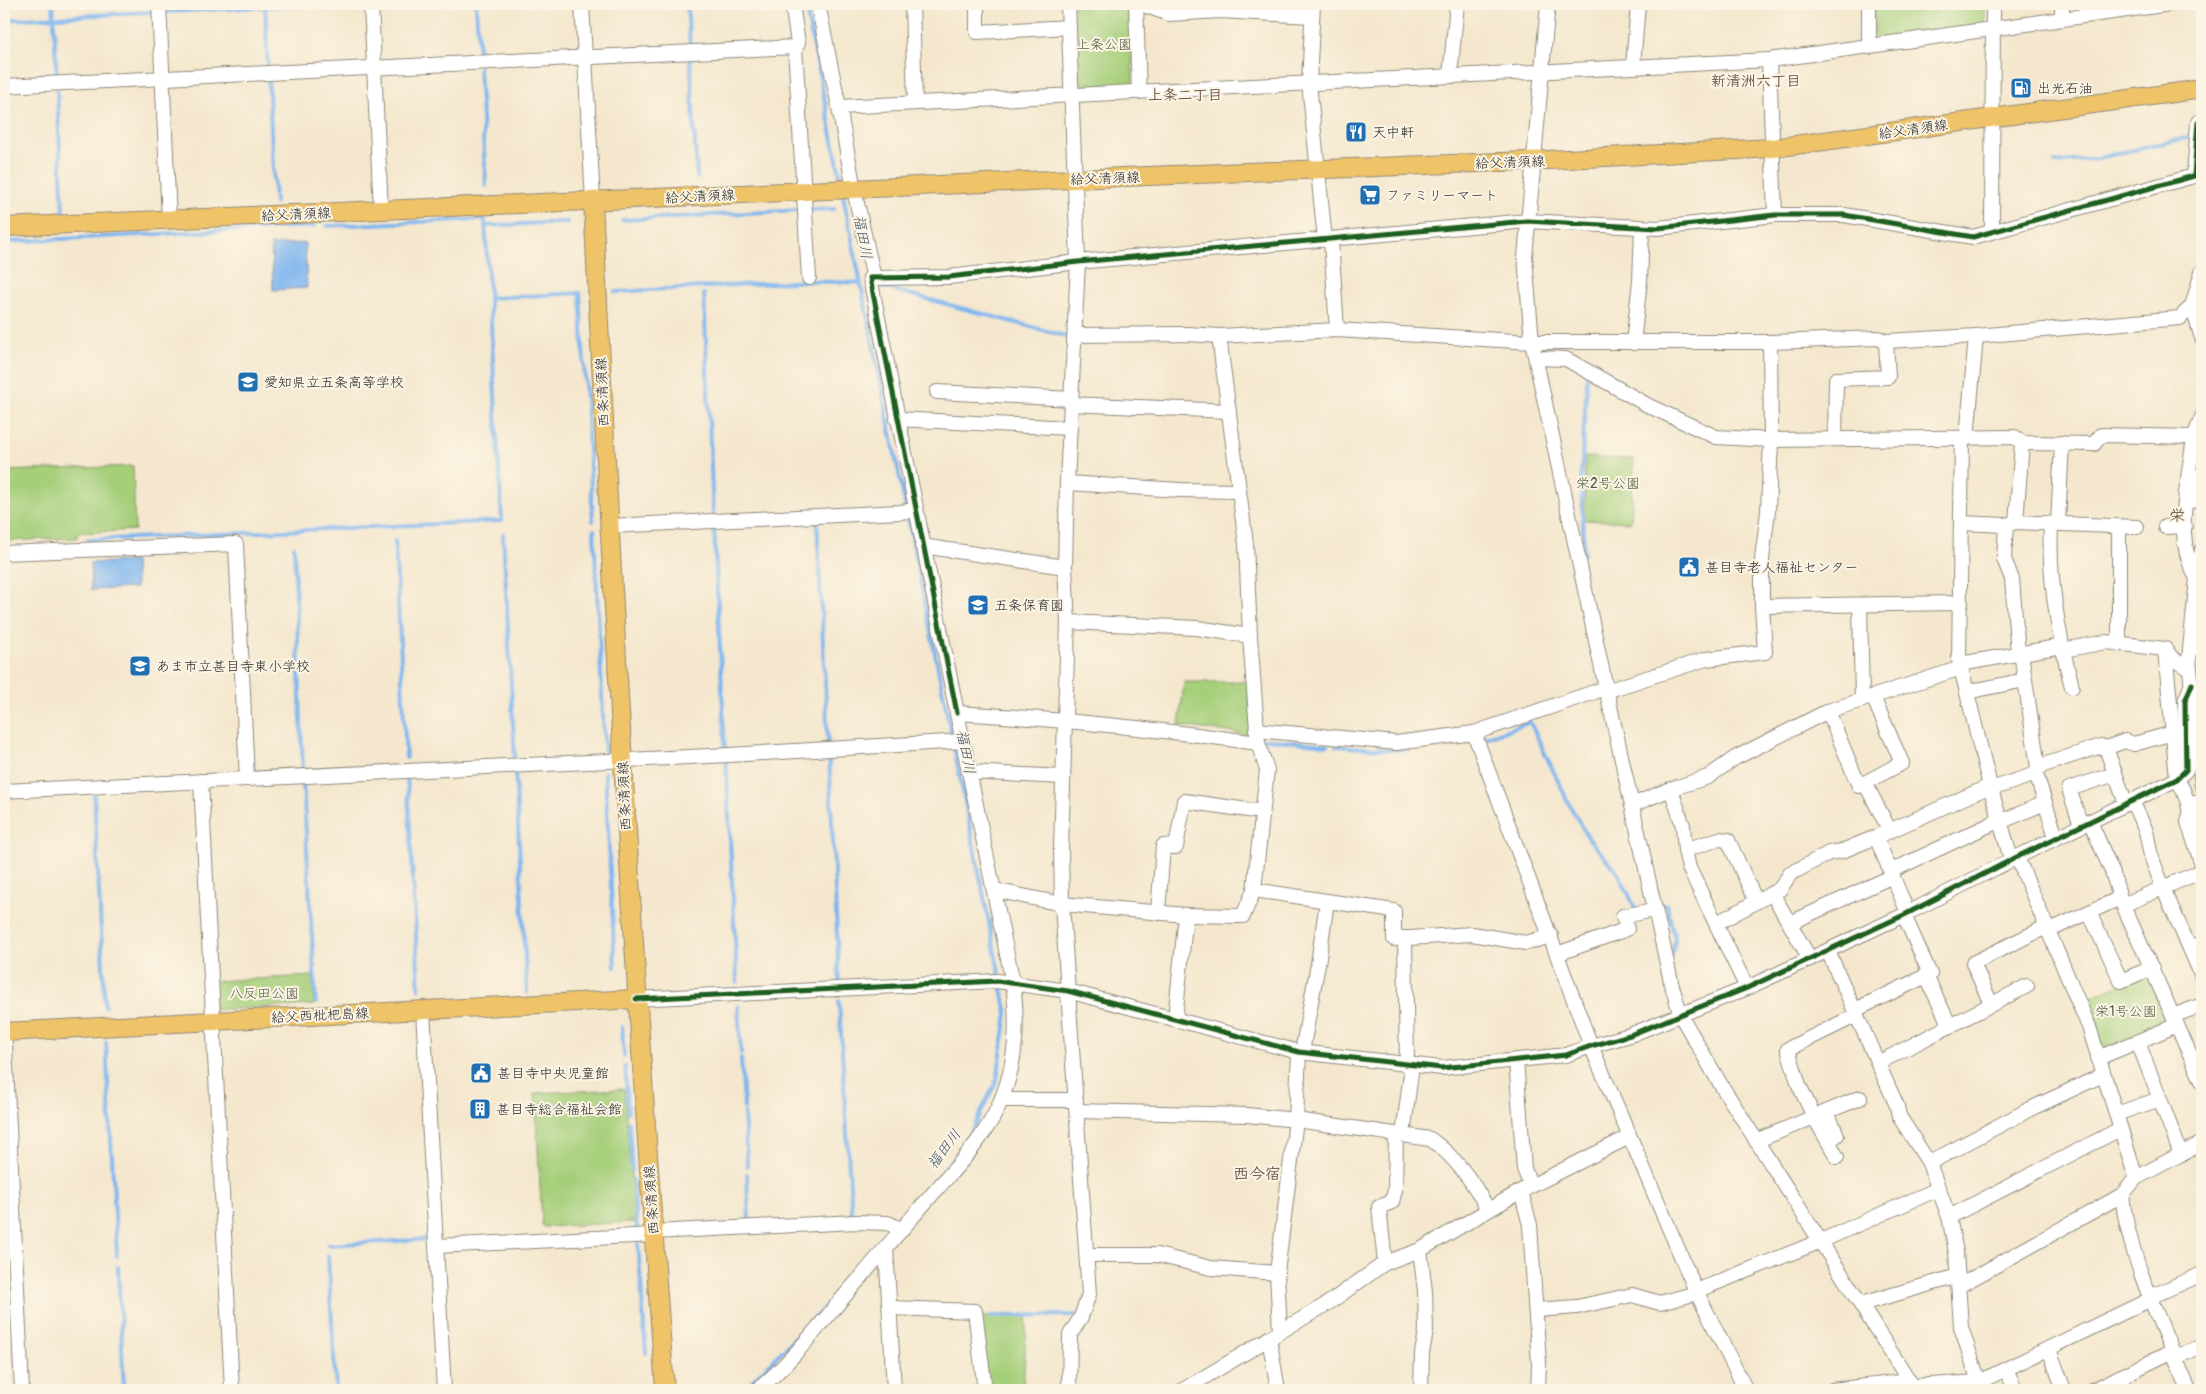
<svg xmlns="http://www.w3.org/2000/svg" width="2206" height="1394" viewBox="0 0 2206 1394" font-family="Pangolin,'Klee One',sans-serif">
	<rect width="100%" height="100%" fill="#fcf5e5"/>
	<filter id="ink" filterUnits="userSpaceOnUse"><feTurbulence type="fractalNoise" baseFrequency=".02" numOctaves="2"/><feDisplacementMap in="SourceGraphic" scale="10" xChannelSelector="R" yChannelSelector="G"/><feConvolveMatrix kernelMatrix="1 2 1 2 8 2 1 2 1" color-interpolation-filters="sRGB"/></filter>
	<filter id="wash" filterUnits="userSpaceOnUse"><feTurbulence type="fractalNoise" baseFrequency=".0096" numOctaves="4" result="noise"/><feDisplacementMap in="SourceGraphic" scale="20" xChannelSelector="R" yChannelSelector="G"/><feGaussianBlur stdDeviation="1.12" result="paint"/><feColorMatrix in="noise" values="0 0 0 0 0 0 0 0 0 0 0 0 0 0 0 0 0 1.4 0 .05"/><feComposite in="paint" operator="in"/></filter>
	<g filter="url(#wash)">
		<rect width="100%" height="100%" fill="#f4e7cd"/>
		<g fill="#a6cf7a" stroke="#687d52">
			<path d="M1074,4H1129L1133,81L1130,85L1081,87L1077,84Z"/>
			<path d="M1874,4H1985V21L1982,24L1878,40L1874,35Z"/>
			<path d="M1585,457L1634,459L1631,522L1584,520Z"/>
			<path d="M133,466L135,530L77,533V538L4,541V471Z"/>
			<path d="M2202,586V711L2199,659Z"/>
			<path d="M1184,682H1248L1252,735L1179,726Z"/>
			<path d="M2144,975L2149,977L2168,1018L2165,1024L2106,1048L2101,1046L2083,999Z"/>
			<path d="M313,976L314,1005L214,1010L213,981Z"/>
			<path d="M624,1089L635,1222L544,1227L542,1225L535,1093Z"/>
			<path d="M1027,1316L1023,1390H988L980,1317Z"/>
		</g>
		<g fill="#7fb6ef" stroke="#55708d">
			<path d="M305,243L307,288L273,290L271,245Z"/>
			<path d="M135,561L136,588L91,590L90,563Z"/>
		</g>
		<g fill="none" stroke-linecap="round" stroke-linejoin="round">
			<g stroke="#7fb6ef" stroke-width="4">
				<path d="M53,4L57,80"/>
				<path d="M265,4L268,69"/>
				<path d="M476,4L479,57"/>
				<path d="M687,4L690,47"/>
				<path d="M805,4L842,185"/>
				<path d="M164,12L318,4"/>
				<path d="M4,20L152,12"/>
				<path d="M690,56L697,178"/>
				<path d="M479,67L486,186"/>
				<path d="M268,77L275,203"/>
				<path d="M57,90L63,212"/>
				<path d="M2055,163L2098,158L2191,137"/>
				<path d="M843,195L1000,977"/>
				<path d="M807,210L834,209"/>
				<path d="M622,220L800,210"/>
				<path d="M485,226L567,222"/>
				<path d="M4,242L314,226"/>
				<path d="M879,286L1069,337"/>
				<path d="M615,292L809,281L861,283"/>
				<path d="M704,294L713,516"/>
				<path d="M489,298L580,293L593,521"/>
				<path d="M817,520L828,744"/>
				<path d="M714,526L725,750"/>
				<path d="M594,530L605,756"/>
				<path d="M503,534L515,761"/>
				<path d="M88,540L502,521L485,219L327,226"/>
				<path d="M395,541L406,758"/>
				<path d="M294,547L303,770"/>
				<path d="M1584,554L1581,478L1587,376"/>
				<path d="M1264,739L1327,745"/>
				<path d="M1482,739L1530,722L1570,806L1589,839L1619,874L1636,910"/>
				<path d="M1458,741H1468"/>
				<path d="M1336,746L1392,750L1406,749"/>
				<path d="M829,754L839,983"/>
				<path d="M726,759L737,982"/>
				<path d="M515,769L527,993"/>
				<path d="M605,772L615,967"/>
				<path d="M407,775L419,989"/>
				<path d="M303,783L316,1003"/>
				<path d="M94,794L105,1007"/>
				<path d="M1659,904L1667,905L1675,940L1671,956"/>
				<path d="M839,1001L852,1218"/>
				<path d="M738,1006L741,1053"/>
				<path d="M622,1027L624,1056"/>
				<path d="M106,1042L117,1256"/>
				<path d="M741,1058L744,1108"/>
				<path d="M625,1066L628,1112"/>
				<path d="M744,1113L747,1166"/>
				<path d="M629,1122L632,1170"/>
				<path d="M4,1168V1179"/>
				<path d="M747,1174L749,1224"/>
				<path d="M633,1180L637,1230"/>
				<path d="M5,1185L6,1211"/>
				<path d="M913,1207L964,1146L997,1080L1007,1014L1001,984"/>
				<path d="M6,1217L8,1243"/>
				<path d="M638,1242L646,1353"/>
				<path d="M328,1245L432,1239"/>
				<path d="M8,1249L9,1261"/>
				<path d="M328,1256L336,1390"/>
				<path d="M118,1267L124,1390"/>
				<path d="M9,1274L11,1302"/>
				<path d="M11,1308L12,1321"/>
				<path d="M990,1316L1076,1315"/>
				<path d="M743,1390L820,1313L870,1255"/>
			</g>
		</g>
	</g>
	<g filter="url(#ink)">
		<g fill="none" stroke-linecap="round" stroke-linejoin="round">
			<g stroke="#90897c" stroke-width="16">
				<g id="minor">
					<path d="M159,4L169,220"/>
					<path d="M371,4L381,211"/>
					<path d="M582,4L593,201"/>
					<path d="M792,4L798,43L795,47L809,278"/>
					<path d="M818,4L839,107L1769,60L2170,4"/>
					<path d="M912,4L915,103"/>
					<path d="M977,4V32L1069,27"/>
					<path d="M1068,4L1078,262L1067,483L1065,567L1068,622L1061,849L1062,904L1089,1294L1081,1317L1070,1335L1069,1390"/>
					<path d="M1136,4L1139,92"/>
					<path d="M1140,4L1169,14L1220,11L1312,16"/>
					<path d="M1313,4L1309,83L1325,240"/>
					<path d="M1548,4L1525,257L1532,342L1606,688L1672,986L1681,1016L1721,1085L1915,1390"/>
					<path d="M1869,4V47"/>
					<path d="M2062,4V19"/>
					<path d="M1769,60L1775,215"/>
					<path d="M1633,66L1638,4"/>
					<path d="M1450,76L1457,4"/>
					<path d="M4,86L795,47"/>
					<path d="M839,107L854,190L874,278"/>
					<path d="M1992,232L1993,4"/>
					<path d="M1331,240L1337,330"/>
					<path d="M2202,272L2192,306L2202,338"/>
					<path d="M1075,335L1188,334L1219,336L1337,330L1532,342H1770L1878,338L1886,341L1976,336L2180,318L2192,306"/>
					<path d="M1633,343L1640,281L1642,228"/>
					<path d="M1536,358L1566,359L1649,406L1716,437L1771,440L2015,437L2022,443L2094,444L2101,435L2194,437L2202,417"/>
					<path d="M937,392L1072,399"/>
					<path d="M1071,404L1229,411"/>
					<path d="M897,419L1070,428"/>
					<path d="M2194,437C2189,481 2172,538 2197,578"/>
					<path d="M1962,438L1959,660L1990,786L2011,859"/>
					<path d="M1967,438L1976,336"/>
					<path d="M1835,439L1836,379L1888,377L1886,341"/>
					<path d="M1067,483L1180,490L1239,491"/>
					<path d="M2192,501L2202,474"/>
					<path d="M2016,522L2022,443"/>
					<path d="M1961,523L2006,525L2016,522L2137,527"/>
					<path d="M2051,524C2048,578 2058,634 2072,687"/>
					<path d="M2058,524L2062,443"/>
					<path d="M2006,525L2004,559L2012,579L2018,654"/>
					<path d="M609,526L900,512L915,510"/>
					<path d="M2165,527L2185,526"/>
					<path d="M2119,528V644"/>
					<path d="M922,546L1065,567"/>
					<path d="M2202,550L2197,578L2189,660L2202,786"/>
					<path d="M4,553L236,544L247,779"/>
					<path d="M1860,605L1862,700"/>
					<path d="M1762,606V559L1768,511L1771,440L1770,342"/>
					<path d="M1068,622L1197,628L1250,636"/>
					<path d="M2165,649L2177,779C2184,790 2193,810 2188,822L2202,865"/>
					<path d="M2063,650L2106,642L2165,649L2173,659L2189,669"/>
					<path d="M2021,653L2038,767L2036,774L2056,837"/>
					<path d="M1960,664L2062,646"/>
					<path d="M1606,691L1706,659L1765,652L1762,606L1961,603"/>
					<path d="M1967,692L2025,680"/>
					<path d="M1828,711L1859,786L1902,763L1873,697"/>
					<path d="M957,713L870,278L949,277L1078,262L1527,221L1658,228L1775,215H1844L1973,237L2194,176L2198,122"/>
					<path d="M1256,730L1396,743L1474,733L1606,688"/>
					<path d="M1474,733L1591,1046L1696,1291L1746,1390"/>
					<path d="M2106,748L2125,741L2134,744L2173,733"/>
					<path d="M2038,767L2101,746L2106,748L2126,804"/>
					<path d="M969,772L1063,777"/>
					<path d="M201,781L232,1390"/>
					<path d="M1865,783L1890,831"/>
					<path d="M1671,789L1683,826L1685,850L1689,868L1747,988"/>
					<path d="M1991,789L2036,774"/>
					<path d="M4,791L729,755L963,741"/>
					<path d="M2132,801L2146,831L2151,856L2163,888L2202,976"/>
					<path d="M2194,802L2202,828"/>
					<path d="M1632,805L1671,789L1708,777L1735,758L1828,711L1961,668"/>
					<path d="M2090,821L2113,874L2120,898L2202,1081"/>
					<path d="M2000,822L2045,803"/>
					<path d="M2081,825L2069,789L2115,774"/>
					<path d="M1685,850L1719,839L1728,840L1756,901"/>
					<path d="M2017,857L2089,1027L2136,1178"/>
					<path d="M1891,871L2000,820"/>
					<path d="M994,890L1062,904L1186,915L1243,916L1254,890L1267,770L1258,743L1250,636L1246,544L1219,336"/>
					<path d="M1254,890L1394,911V939L1472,934L1526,943L1551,936"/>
					<path d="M1772,893L1810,959"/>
					<path d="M2123,905L2202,871"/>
					<path d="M2089,912L2121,981L2152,968"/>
					<path d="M1158,913L1163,846L1176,847L1184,801L1262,812"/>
					<path d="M1908,913L1876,837L1990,786"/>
					<path d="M1717,923L1780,889L1790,874L1829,853L1842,851L1876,837"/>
					<path d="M1790,923L1893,876"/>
					<path d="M2048,931L2120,898"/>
					<path d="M1405,938L1407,1065"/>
					<path d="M2190,948L2202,943"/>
					<path d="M1828,951L1897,1106L1899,1116L1929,1163L1949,1217L1956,1252L1961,1327L1979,1382"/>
					<path d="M1557,954L1627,929L1623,916L1655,910"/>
					<path d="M1926,976L1950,1026"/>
					<path d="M636,999L997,981L1068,991L1299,1052L1442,1068L1566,1055L1591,1046L1630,1035L1747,988L1904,915L2017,857L2177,779L2186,770L2185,701L2192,684"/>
					<path d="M1991,1004L1973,963L2046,927"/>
					<path d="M423,1010L444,1390"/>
					<path d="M1855,1010L1930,974L1904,915"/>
					<path d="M2173,1016L2202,1005"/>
					<path d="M1175,1019L1186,915"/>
					<path d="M4,1026L22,1390"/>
					<path d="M2138,1042L2181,1154"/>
					<path d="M1302,1052L1318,964L1327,901"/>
					<path d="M2098,1058L2177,1025"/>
					<path d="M1516,1060L1524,1169L1531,1186"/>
					<path d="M1878,1063L2027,986"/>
					<path d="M1001,1100H1076"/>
					<path d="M1077,1111L1247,1115L1296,1120L1430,1139C1455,1156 1474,1183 1488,1210"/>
					<path d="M1827,1112L1837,1135L1829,1140"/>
					<path d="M2116,1114L2160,1099"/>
					<path d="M1403,1135L1412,1065"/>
					<path d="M1756,1141L1860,1098"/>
					<path d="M1837,1157L1814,1117L1799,1085L1788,1049L1857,1015"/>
					<path d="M1929,1163L2030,1109L2103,1075"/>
					<path d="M1521,1191L1530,1225L1539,1364L1538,1390"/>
					<path d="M2122,1195C2129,1260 2164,1330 2189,1390"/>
					<path d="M1949,1217L2120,1129"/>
					<path d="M653,1232L856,1222L888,1223L902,1230"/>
					<path d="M437,1246L653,1235"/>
					<path d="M886,1247L894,1390"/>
					<path d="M1420,1250L1425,1291L1426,1331L1422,1353L1421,1390"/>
					<path d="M1087,1255H1157L1211,1268L1277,1273"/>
					<path d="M1385,1263L1379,1207L1392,1202L1395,1190L1396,1135"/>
					<path d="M1959,1286L2122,1195L2136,1178L2202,1143"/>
					<path d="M1696,1291L1821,1241L1938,1189"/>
					<path d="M2150,1297L2202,1274"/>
					<path d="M1861,1304L1958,1276"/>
					<path d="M890,1308L975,1311L985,1390"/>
					<path d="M1536,1310L1577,1307L1632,1295L1660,1303L1697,1293"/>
					<path d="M1280,1331L1277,1273L1296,1120L1299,1052"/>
					<path d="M1269,1338L1278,1390"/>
					<path d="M2049,1349L2064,1390"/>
					<path d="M2176,1357L2202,1346"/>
					<path d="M2006,1370L2016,1390"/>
					<path d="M2119,1377L2126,1390"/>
					<path d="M1913,1386L1979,1382L2151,1299"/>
					<path d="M757,1390C794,1361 830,1311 862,1276C886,1247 911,1219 936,1190C960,1163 989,1133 1002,1098C1017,1060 1018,1023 1013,983L957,713C1058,719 1158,729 1258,743"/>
					<path d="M1183,1390L1330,1302L1385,1263L1420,1250L1521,1191L1629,1137"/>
					<path d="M1832,1390L1909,1381"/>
					<path d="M2093,1390L2173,1351"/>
				</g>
			</g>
			<g stroke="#90897c" stroke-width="20">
				<g id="major">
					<path d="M593,201C612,598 635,994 665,1390"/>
					<path d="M4,227L1074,179L1549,160L1773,148L2202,89"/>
					<path d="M4,1032L636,999"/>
				</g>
			</g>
			<use href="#minor" stroke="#fff" stroke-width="14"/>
			<use href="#major" stroke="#efc469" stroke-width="18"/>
			<g stroke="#fcf5e5" stroke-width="8">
				<g id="cycleway">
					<path d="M957,713L870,278L949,277L1078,262L1527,221L1658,228L1775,215H1844L1973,237L2194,176L2198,122"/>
					<path d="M636,999L997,981L1068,991L1299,1052L1442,1068L1566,1055L1591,1046L1630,1035L1747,988L1904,915L2017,857L2177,779L2186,770L2185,701L2192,684"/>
				</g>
			</g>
			<use href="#cycleway" stroke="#1b5e20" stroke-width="5"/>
		</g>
	</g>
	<defs>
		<g id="fuel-square" transform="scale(1.125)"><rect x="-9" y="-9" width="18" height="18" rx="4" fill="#1f6fb2" stroke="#fcf5e5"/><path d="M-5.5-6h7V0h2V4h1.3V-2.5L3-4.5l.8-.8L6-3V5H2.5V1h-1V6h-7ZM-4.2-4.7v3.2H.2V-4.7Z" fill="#fff"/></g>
		<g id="restaurant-square" transform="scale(1.125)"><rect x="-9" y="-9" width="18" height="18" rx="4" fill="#1f6fb2" stroke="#fcf5e5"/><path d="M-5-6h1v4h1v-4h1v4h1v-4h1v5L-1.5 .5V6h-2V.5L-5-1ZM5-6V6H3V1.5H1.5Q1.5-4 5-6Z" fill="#fff"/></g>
		<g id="supermarket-square" transform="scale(1.125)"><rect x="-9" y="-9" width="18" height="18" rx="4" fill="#1f6fb2" stroke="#fcf5e5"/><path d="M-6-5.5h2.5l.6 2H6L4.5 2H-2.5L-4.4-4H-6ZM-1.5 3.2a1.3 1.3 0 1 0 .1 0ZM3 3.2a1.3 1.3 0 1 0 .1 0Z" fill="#fff"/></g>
		<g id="school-square" transform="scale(1.125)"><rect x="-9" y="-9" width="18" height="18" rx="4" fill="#1f6fb2" stroke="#fcf5e5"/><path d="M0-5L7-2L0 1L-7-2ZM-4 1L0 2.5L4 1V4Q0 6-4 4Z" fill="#fff"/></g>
		<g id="civic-square" transform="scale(1.125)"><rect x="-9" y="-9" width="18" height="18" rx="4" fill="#1f6fb2" stroke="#fcf5e5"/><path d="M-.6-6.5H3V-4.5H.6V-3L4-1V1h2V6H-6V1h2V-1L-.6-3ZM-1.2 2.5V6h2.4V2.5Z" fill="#fff"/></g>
		<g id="building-square" transform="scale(1.125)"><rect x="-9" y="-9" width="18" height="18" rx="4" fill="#1f6fb2" stroke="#fcf5e5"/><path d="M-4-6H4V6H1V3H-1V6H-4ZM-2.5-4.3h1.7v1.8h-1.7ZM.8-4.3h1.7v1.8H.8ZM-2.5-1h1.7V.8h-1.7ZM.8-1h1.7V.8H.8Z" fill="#fff"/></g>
	</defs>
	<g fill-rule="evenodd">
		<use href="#fuel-square" x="2021" y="88"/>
		<use href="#restaurant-square" x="1356" y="132"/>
		<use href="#supermarket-square" x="1370" y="195"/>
		<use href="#school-square" x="248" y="382"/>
		<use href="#civic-square" x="1689" y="567"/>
		<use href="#school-square" x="978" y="605"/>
		<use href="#school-square" x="140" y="666"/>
		<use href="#civic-square" x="481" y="1073"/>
		<use href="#building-square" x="480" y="1109"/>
	</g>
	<g text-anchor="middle" stroke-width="4" stroke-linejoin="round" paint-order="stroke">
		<g font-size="14" fill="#505c43" stroke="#fcf5e5">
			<text x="1104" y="49">上条公園</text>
			<text x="1608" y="488">栄2号公園</text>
			<text x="264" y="998">八反田公園</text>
			<text x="2126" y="1016">栄1号公園</text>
		</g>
		<g font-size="14" fill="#2b2b2b" stroke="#fcf5e5" text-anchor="start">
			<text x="2037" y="93">出光石油</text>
			<text x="1372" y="137">天中軒</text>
			<text x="1386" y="200">ファミリーマート</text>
			<text x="264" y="387">愛知県立五条高等学校</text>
			<text x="1705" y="572">甚目寺老人福祉センター</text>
			<text x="994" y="610">五条保育園</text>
			<text x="156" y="671">あま市立甚目寺東小学校</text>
			<text x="497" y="1078">甚目寺中央児童館</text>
			<text x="496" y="1114">甚目寺総合福祉会館</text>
		</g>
		<g font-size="14" fill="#2b2b2b" stroke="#fcf5e5">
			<text transform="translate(1913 129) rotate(-8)" y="5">給父清須線</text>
			<text transform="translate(1510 162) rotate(-2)" y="5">給父清須線</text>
			<text transform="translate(1105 178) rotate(-2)" y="5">給父清須線</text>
			<text transform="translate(700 196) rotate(-3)" y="5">給父清須線</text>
			<text transform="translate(296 214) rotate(-3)" y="5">給父清須線</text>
			<text transform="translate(602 392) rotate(-93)" y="5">西条清須線</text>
			<text transform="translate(624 796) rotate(-93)" y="5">西条清須線</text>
			<text transform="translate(320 1015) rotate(-3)" y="5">給父西枇杷島線</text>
			<text transform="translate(651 1200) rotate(-94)" y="5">西条清須線</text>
		</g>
		<g font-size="15" font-weight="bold" fill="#6f5a4c" stroke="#fcf5e5">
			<text x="1756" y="86">新清洲六丁目</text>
			<text x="1185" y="100">上条二丁目</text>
		</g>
		<g font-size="15" font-style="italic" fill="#456" stroke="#fcf5e5">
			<text transform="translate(863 237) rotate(79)" y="5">福田川</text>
			<text transform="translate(966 752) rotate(79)" y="5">福田川</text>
			<text transform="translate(944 1149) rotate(-53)" y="5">福田川</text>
		</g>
		<g font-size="16" font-weight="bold" fill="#6f5a4c" stroke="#fcf5e5">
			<text x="2177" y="521">栄</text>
			<text x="1257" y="1179">西今宿</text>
		</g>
	</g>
	<rect width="2206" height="1394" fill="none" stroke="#fcf5e5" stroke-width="20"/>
</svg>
